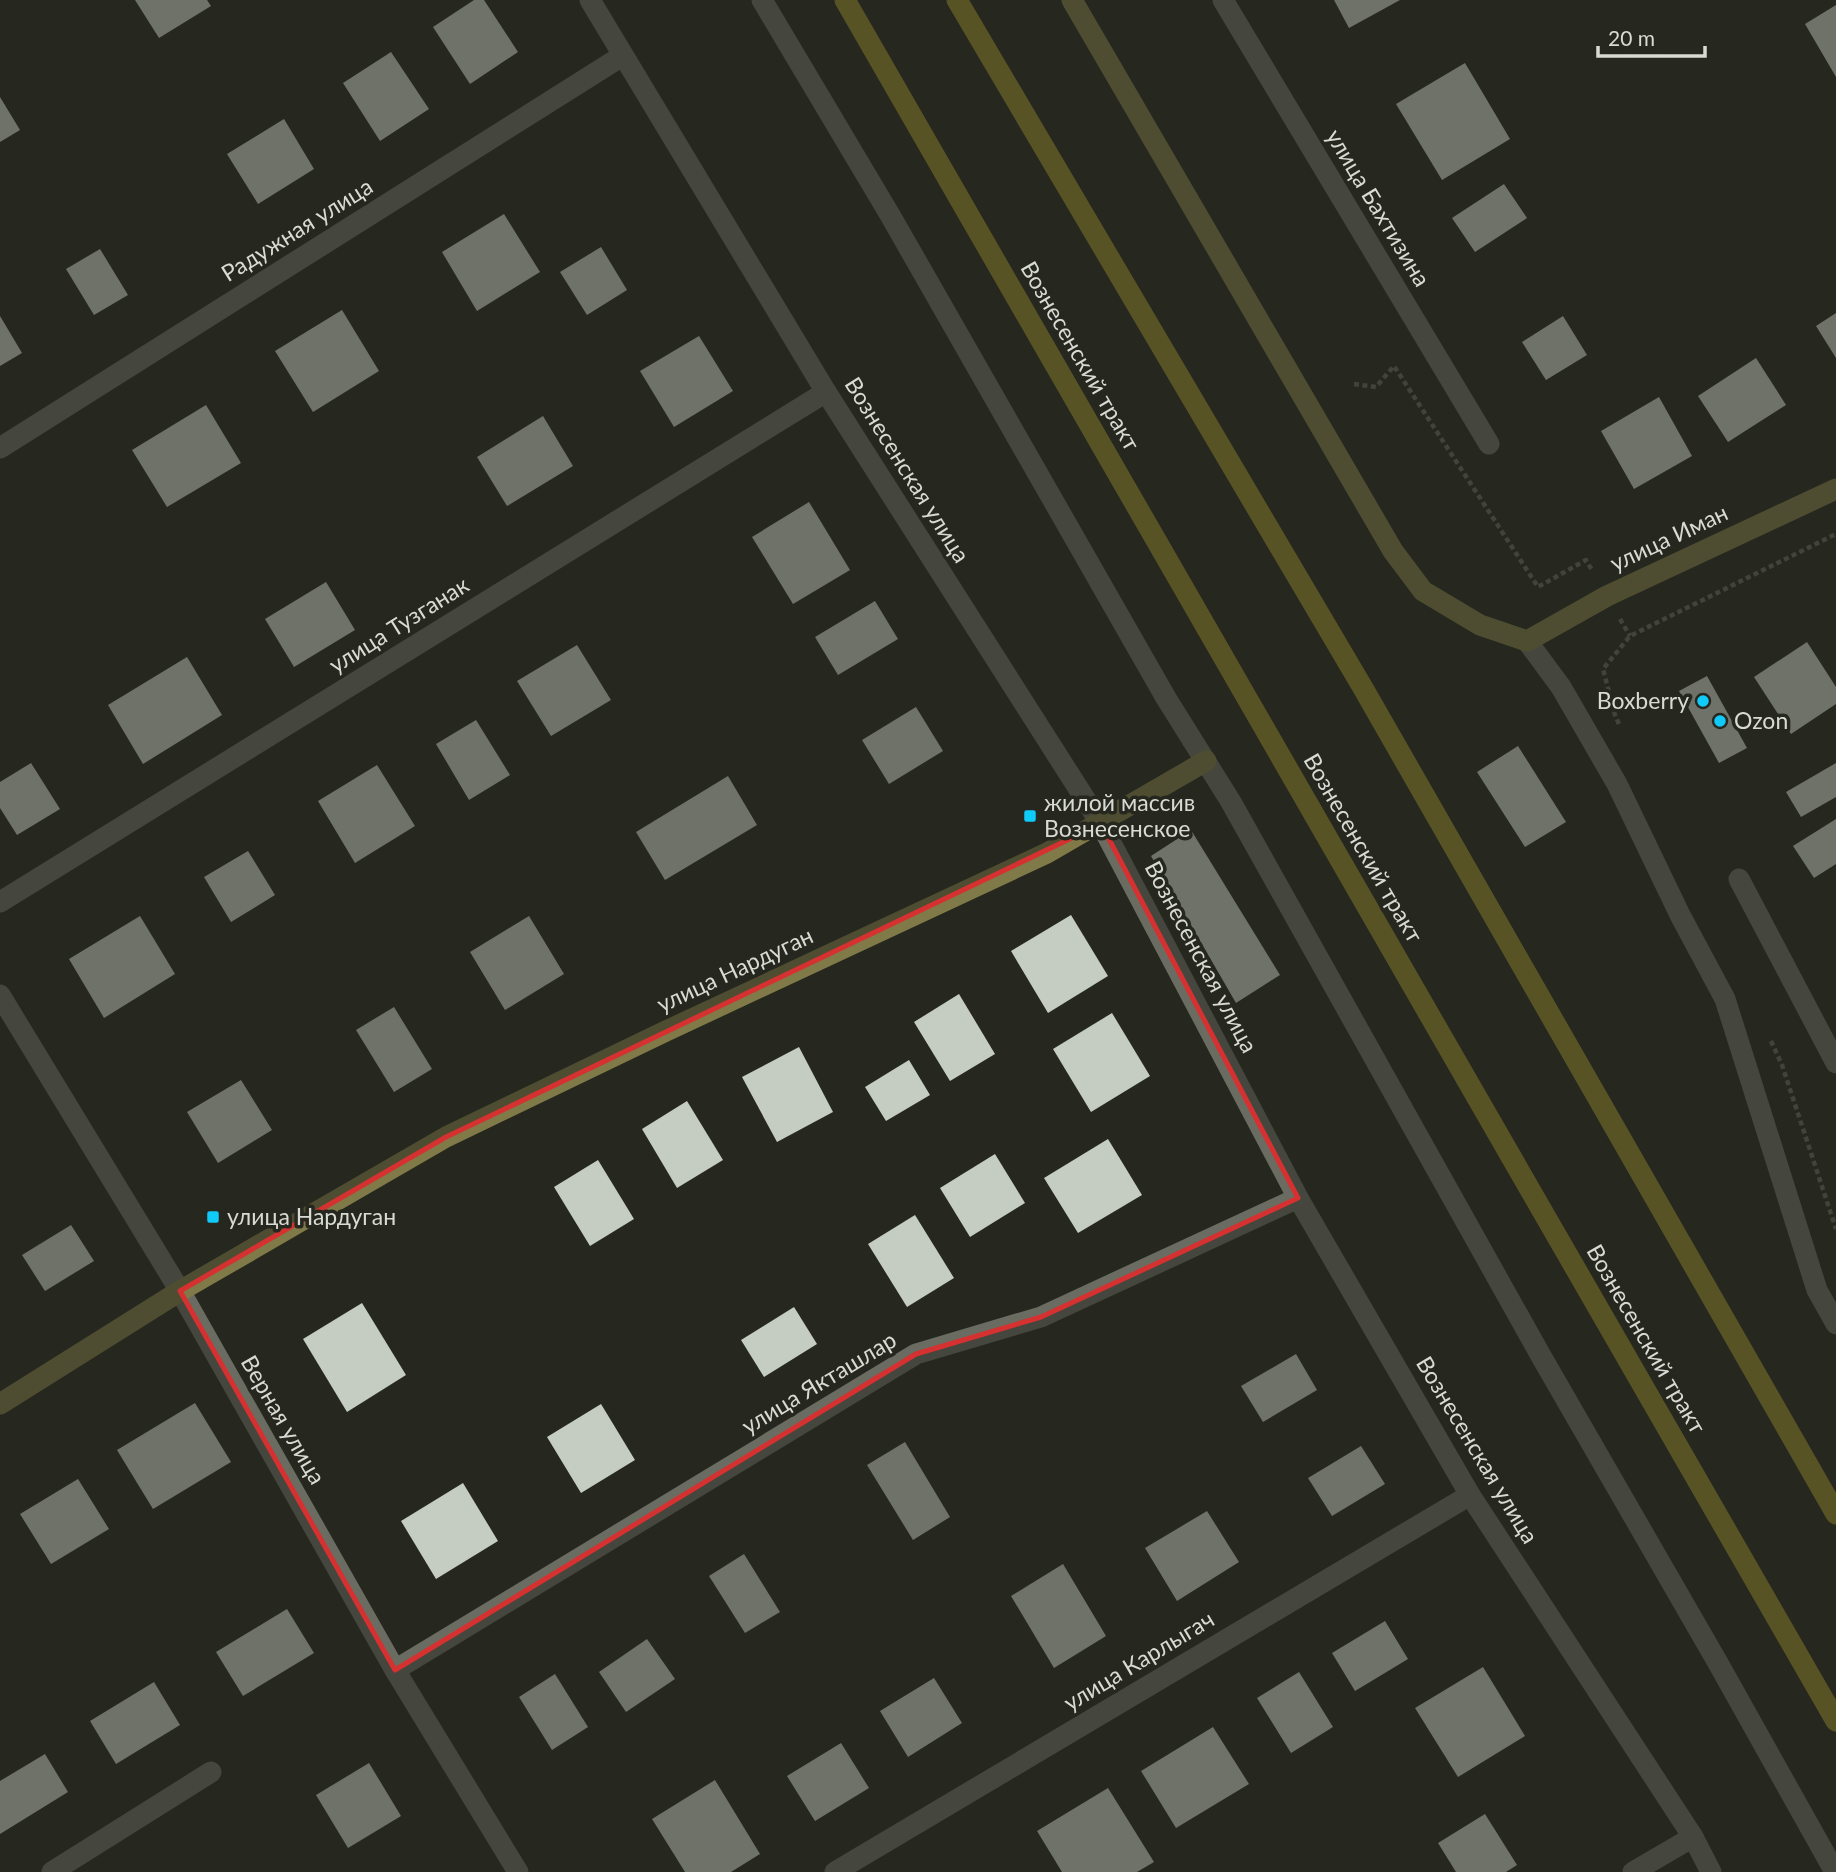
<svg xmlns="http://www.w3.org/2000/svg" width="1836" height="1872" viewBox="0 0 1836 1872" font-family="Lato,sans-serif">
	<rect width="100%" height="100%" fill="#26281f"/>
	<g fill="#c5cdc3">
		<path d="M135,0H207L211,6L159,38Z"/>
		<path d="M474,0H484L518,52L470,84L433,27Z"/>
		<path d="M1334,0H1400L1349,28Z"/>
		<path d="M1836,5V77L1805,24Z"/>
		<path d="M391,52L429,109L380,141L343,83Z"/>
		<path d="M1465,63L1510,139L1442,180L1396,104Z"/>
		<path d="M0,97L20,130L0,142Z"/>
		<path d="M284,119L314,169L258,204L227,154Z"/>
		<path d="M1504,184L1527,218L1475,252L1452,218Z"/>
		<path d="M504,214L540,272L477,311L442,252Z"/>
		<path d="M601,247L627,290L587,315L560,272Z"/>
		<path d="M100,249L128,295L94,315L66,269Z"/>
		<path d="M342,310L379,371L313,412L275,351Z"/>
		<path d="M1836,313V358L1816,326Z"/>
		<path d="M0,316L22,353L0,366Z"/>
		<path d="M1563,316L1587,355L1546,380L1522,342Z"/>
		<path d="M699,336L733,391L674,427L640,371Z"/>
		<path d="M1756,358L1786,405L1728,442L1698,396Z"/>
		<path d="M1659,397L1692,456L1634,489L1601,431Z"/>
		<path d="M206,405L241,463L167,507L132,450Z"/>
		<path d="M543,416L573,466L507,506L477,457Z"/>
		<path d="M809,502L850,570L793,604L752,537Z"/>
		<path d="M326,582L355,630L294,667L265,619Z"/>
		<path d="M875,601L898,639L838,675L815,637Z"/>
		<path d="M1807,642L1836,687V704L1791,734L1754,677Z"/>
		<path d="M577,645L611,700L551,736L517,681Z"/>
		<path d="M187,657L222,715L143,764L108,705Z"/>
		<path d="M1707,676L1747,748L1719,763L1679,691Z"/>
		<path d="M916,707L943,751L889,784L862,740Z"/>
		<path d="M476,720L510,775L469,800L436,744Z"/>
		<path d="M1518,746L1566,822L1525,847L1477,772Z"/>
		<path d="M31,763L60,809L17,835L0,808V782Z"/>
		<path d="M1836,763V797L1801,817L1786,792Z"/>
		<path d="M377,765L415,826L355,863L318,801Z"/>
		<path d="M728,776L757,825L665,880L636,832Z"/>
		<path d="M1836,819V864L1814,878L1793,846Z"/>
		<path d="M1191,830L1280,975L1236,1003L1151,856Z"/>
		<path d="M248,851L275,895L231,922L204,877Z"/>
		<path d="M1071,915L1108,976L1048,1013L1011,951Z"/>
		<path d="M140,916L175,974L104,1018L69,959Z"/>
		<path d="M529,916L564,974L505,1010L470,952Z"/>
		<path d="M959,994L995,1054L950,1081L914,1022Z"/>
		<path d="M394,1007L432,1069L394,1092L356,1030Z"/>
		<path d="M1112,1013L1150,1076L1091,1112L1053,1049Z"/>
		<path d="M799,1047L833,1112L777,1142L742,1077Z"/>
		<path d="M909,1060L930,1095L886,1121L865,1087Z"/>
		<path d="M241,1080L272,1130L218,1163L187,1112Z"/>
		<path d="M687,1101L723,1160L677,1188L642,1129Z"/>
		<path d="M1108,1139L1142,1195L1078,1233L1044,1178Z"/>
		<path d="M995,1154L1025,1203L970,1237L940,1188Z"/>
		<path d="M598,1160L634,1219L590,1246L554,1187Z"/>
		<path d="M915,1215L954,1278L907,1307L868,1244Z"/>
		<path d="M71,1225L94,1261L45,1291L22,1255Z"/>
		<path d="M362,1303L406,1375L347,1412L303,1339Z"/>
		<path d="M794,1307L817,1344L764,1377L741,1340Z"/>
		<path d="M1296,1354L1317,1390L1263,1422L1241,1386Z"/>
		<path d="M195,1403L231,1462L153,1509L117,1450Z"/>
		<path d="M601,1404L635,1460L581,1493L547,1437Z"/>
		<path d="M905,1442L950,1517L913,1540L867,1465Z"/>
		<path d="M1361,1446L1385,1484L1332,1516L1308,1478Z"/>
		<path d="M78,1479L109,1529L51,1564L20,1514Z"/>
		<path d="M463,1483L498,1541L436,1579L401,1521Z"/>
		<path d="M1207,1511L1239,1562L1177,1601L1145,1548Z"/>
		<path d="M744,1554L780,1612L745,1633L709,1576Z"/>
		<path d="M1063,1564L1106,1636L1054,1668L1011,1596Z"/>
		<path d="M287,1609L314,1653L243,1696L216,1652Z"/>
		<path d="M1385,1621L1408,1659L1355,1691L1332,1653Z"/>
		<path d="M647,1639L675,1679L626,1712L599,1672Z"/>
		<path d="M1483,1667L1525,1736L1458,1777L1415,1708Z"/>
		<path d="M1299,1672L1333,1727L1291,1753L1257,1698Z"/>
		<path d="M555,1674L588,1727L552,1750L519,1697Z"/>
		<path d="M934,1678L962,1723L908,1757L880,1711Z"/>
		<path d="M154,1682L180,1725L116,1764L90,1721Z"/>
		<path d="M1213,1727L1249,1784L1176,1828L1141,1771Z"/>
		<path d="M841,1743L869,1788L815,1821L787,1776Z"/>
		<path d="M45,1754L68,1792L0,1834V1781Z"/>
		<path d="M369,1763L401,1816L348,1848L316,1795Z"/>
		<path d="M715,1780L760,1854L731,1872H685L652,1819Z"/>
		<path d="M1108,1788L1154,1862L1137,1872H1062L1037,1831Z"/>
		<path d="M1485,1814L1517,1865L1506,1872H1456L1438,1843Z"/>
	</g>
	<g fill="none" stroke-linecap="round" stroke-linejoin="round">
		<g stroke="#64665e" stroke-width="4.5" stroke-dasharray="5 3.5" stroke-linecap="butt">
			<path d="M1354,384L1376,387L1394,366L1538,587L1586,560L1593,572"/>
			<path d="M1620,619L1630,636"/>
			<path d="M1619,724L1615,715L1603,669L1630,636L1836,534"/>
			<path d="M1771,1041L1782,1065L1836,1229"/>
		</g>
		<g stroke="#6a6c62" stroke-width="21">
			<path d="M590,0L826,392L1101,824L1298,1198L1470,1495L1693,1837L1711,1872"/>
			<path d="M762,0L890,215L1166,698L1231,802L1541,1356L1718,1663L1835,1872"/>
			<path d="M1223,0L1489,444"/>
			<path d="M0,448L622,56"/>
			<path d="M1527,641L1561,687L1617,784L1680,915L1725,999L1817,1290L1836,1324"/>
			<path d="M1739,879L1836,1063"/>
			<path d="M0,902L826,392"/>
			<path d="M0,995L180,1291L395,1670L518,1872"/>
			<path d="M395,1670L916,1354L1041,1317L1298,1198"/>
			<path d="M52,1872L211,1772"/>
			<path d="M835,1872L1470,1495"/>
			<path d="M1633,1872L1693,1837"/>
		</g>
		<g stroke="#807a48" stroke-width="21">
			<path d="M1072,0L1393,551L1423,591L1480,625L1527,641L1607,596L1836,489"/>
			<path d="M0,1404L180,1291L446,1137L666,1031L1047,853L1206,761"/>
		</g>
		<g stroke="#96882d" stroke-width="21">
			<path d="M845,0L1836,1721"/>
			<path d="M957,0L1363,688L1836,1514"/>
		</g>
	</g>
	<path d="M0 0H1836V1872H0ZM1101,824L1298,1198L1041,1317L916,1354L395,1670L180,1291L446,1137Z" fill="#26281f" fill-opacity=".55" fill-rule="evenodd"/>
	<path fill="none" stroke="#d63131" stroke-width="5" stroke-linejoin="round" d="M1101,824L1298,1198L1041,1317L916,1354L395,1670L180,1291L446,1137Z"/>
	<g fill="#10cafa" stroke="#26281f" stroke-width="2.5">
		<circle cx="1703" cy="701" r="7"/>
		<circle cx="1720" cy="721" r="7"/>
		<rect x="1023" y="809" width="14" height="14" rx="3.5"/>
		<rect x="206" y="1210" width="14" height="14" rx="3.5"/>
	</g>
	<g text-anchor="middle" stroke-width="7" stroke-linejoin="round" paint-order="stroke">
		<g font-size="23" fill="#d8dad4" stroke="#26281f">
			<text transform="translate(1378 208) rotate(59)" y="8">улица Бахтизина</text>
			<text transform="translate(297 230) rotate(-32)" y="8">Радужная улица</text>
			<text transform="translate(1080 356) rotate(60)" y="8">Вознесенский тракт</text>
			<text transform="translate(907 470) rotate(58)" y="8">Вознесенская улица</text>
			<text transform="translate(1669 538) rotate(-25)" y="8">улица Иман</text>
			<text transform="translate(399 625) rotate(-32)" y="8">улица Тузганак</text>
			<text transform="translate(1363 848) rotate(60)" y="8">Вознесенский тракт</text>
			<text transform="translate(1201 957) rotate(62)" y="8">Вознесенская улица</text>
			<text transform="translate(735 970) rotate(-25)" y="8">улица Нардуган</text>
			<text transform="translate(1646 1339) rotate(60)" y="8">Вознесенский тракт</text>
			<text transform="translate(819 1383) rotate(-31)" y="8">улица Якташлар</text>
			<text transform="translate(283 1420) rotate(60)" y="8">Верная улица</text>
			<text transform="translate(1477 1450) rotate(59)" y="8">Вознесенская улица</text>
			<text transform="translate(1139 1661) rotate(-31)" y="8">улица Карлыгач</text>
		</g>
		<g font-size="23" fill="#d8dad4" stroke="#26281f" text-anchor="start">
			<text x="1689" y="709" text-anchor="end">Boxberry</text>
			<text x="1734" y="729">Ozon</text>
			<text x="1044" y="811">жилой массив<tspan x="1044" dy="26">Вознесенское</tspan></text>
			<text x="227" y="1225">улица Нардуган</text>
		</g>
	</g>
	<path d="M1598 46v10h107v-10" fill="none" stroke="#d8dad4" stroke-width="3.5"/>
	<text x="1608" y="46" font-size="21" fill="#d8dad4" stroke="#26281f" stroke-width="5" paint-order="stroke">20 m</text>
</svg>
